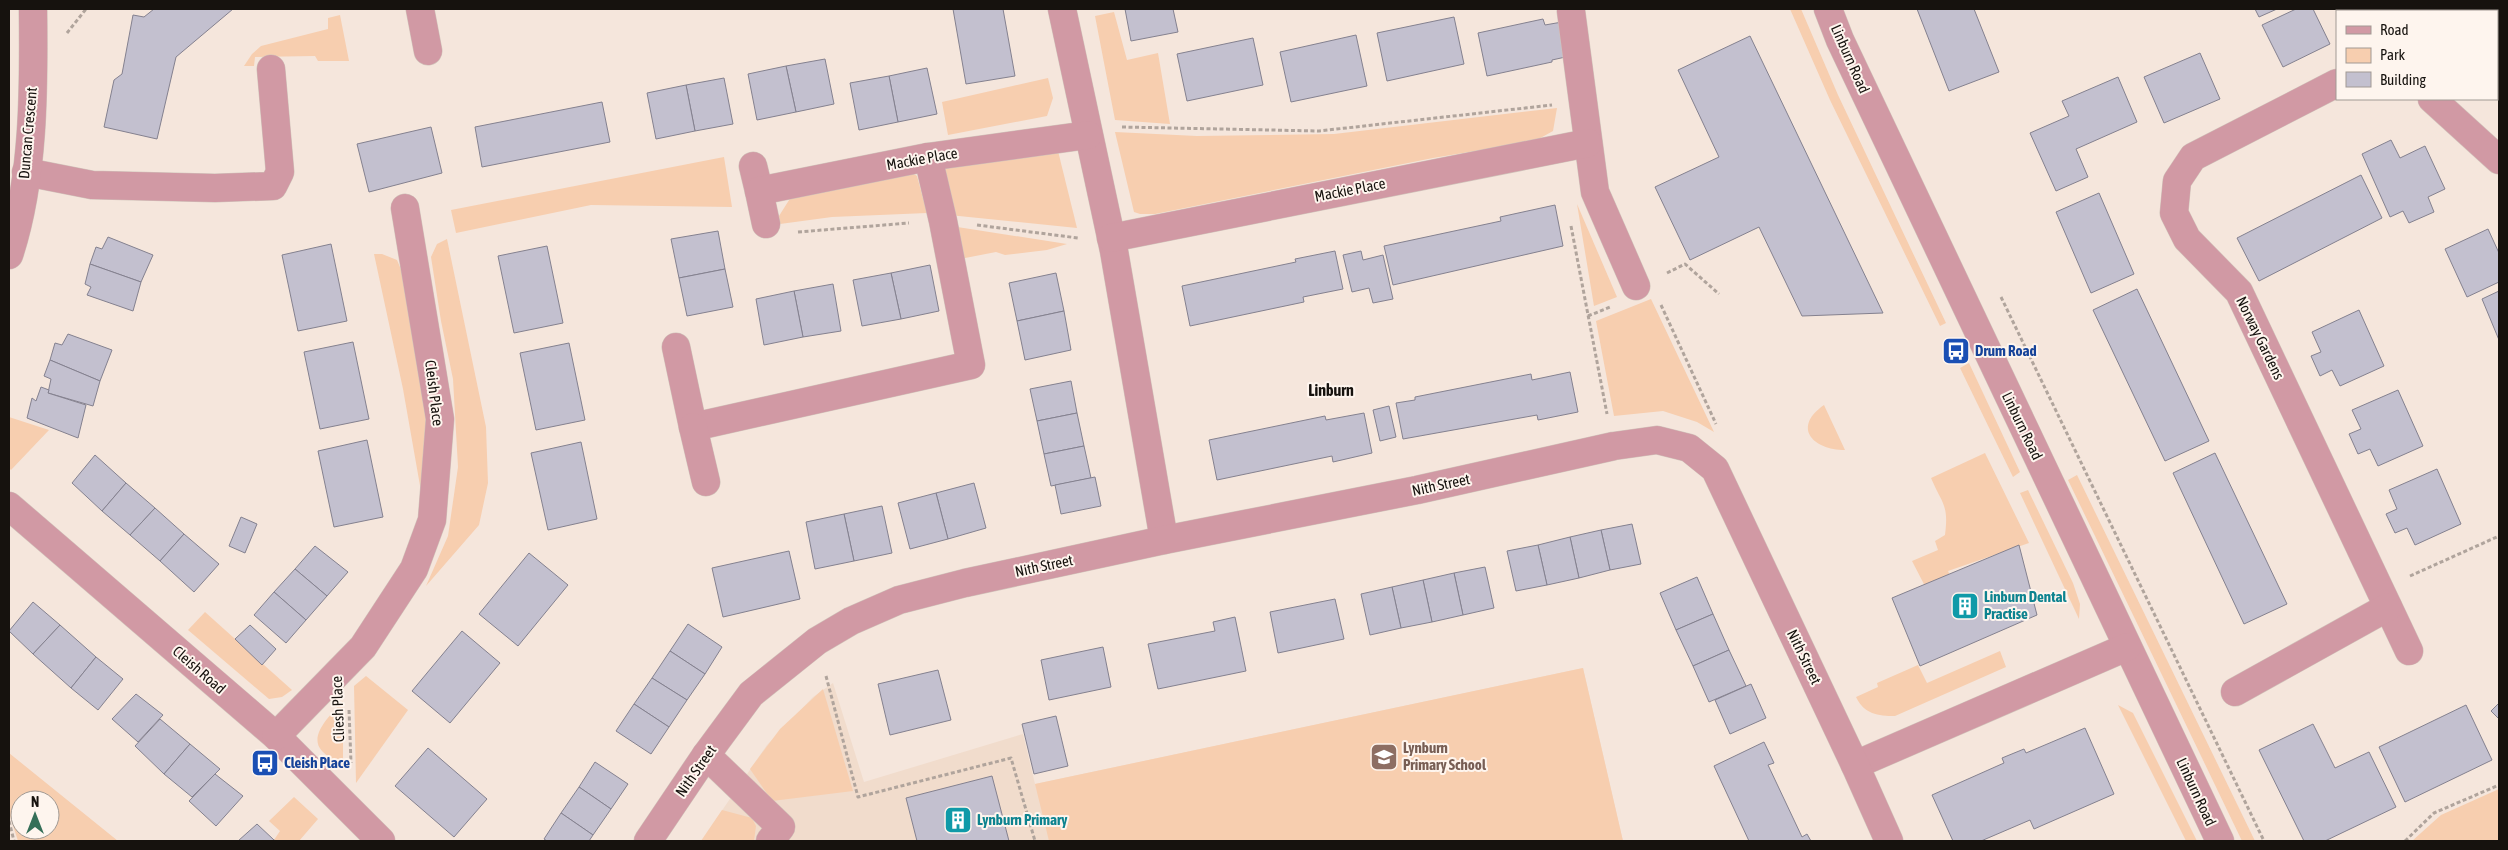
<svg xmlns="http://www.w3.org/2000/svg" width="2508" height="850" viewBox="0 0 2508 850" font-family="'Asap Condensed',sans-serif">
	<rect width="100%" height="100%" fill="#f5e6dc"/>
	<path fill="#f1dccc" d="M1583,668L1623,841H701L767,745L813,697L833,683L864,782L1023,734L1035,784Z"/>
	<g fill="#f7ceaf" fill-rule="evenodd">
		<path d="M1790,9H1801L1838,95L1946,323L1940,326L1830,100Z"/>
		<path d="M1114,12L1127,60L1158,53L1170,124L1115,120L1095,16Z"/>
		<path d="M340,15L349,61H318L315,56L255,57L254,66H244L252,54L261,46L328,29V18Z"/>
		<path d="M1048,78L1053,98L1047,116L948,135L942,102Z"/>
		<path d="M1557,108L1553,131L1535,141L1433,158L1155,214H1140L1134,212L1115,132L1197,136L1334,134Z"/>
		<path d="M1058,151L1077,228L949,215L945,170L952,164Z"/>
		<path d="M724,157L732,207L591,205L456,233L451,210Z"/>
		<path d="M909,171L917,176L927,213L832,217L780,224L779,216L791,197Z"/>
		<path d="M1577,204L1617,297L1594,306Z"/>
		<path d="M951,226L1067,244L1047,250L1005,255L996,252L960,259Z"/>
		<path d="M447,239L486,427L488,483L479,525L426,586L448,536L458,467L453,379L441,321L431,257L437,244Z"/>
		<path d="M374,254H382L397,260L402,272L429,419L422,497L403,389Z"/>
		<path d="M1651,299L1714,432L1697,422L1663,411L1614,416L1596,321Z"/>
		<path d="M1969,363L2020,472L2013,477L1960,368Z"/>
		<path d="M1824,405L1845,450C1812,450 1792,427 1824,405Z"/>
		<path d="M9,417L49,430L11,470L9,468Z"/>
		<path d="M1985,453L2029,543L1948,571L1952,580L1926,588L1912,561L1938,550L1935,541L1945,535C1949,504 1942,504 1931,478Z"/>
		<path d="M2077,475L2255,841H2242L2068,480Z"/>
		<path d="M2028,490L2073,583L2080,604L2079,619L2020,493Z"/>
		<path d="M205,612L292,690L282,697L269,699L188,630Z"/>
		<path d="M2000,651L2006,667L1895,716C1878,716 1864,714 1856,697L1878,687L1877,683L1918,665L1927,683Z"/>
		<path d="M1583,668L1623,841H1049L1035,784Z"/>
		<path d="M366,676L408,710L356,783L354,686Z"/>
		<path d="M823,689L853,791L772,801L750,769L780,729Z"/>
		<path d="M343,701V770C337,763 329,758 322,751C307,735 333,713 343,701Z"/>
		<path d="M2118,705L2133,713L2197,841H2186Z"/>
		<path d="M9,753L118,841H18L9,813ZM20,800H50V830H20Z"/>
		<path d="M2499,789V841H2412L2441,815Z"/>
		<path d="M294,797L318,819L299,841H276L274,840L280,831L269,821Z"/>
		<path d="M722,810L752,818L756,826L754,841H701Z"/>
	</g>
	<g fill="#c3c0cf" stroke="#84818f">
		<path d="M154,9H233L176,57L157,139L104,127L114,80L122,74L133,15L144,17Z"/>
		<path d="M953,9H1003L1015,76L966,84Z"/>
		<path d="M1125,9H1173L1178,32L1131,41Z"/>
		<path d="M1917,9H1974L1999,72L1949,91Z"/>
		<path d="M2255,9H2277L2259,17Z"/>
		<path d="M2296,9H2313L2330,44L2283,67L2262,25Z"/>
		<path d="M2450,9H2497L2499,29L2497,30V11H2450Z"/>
		<path d="M1454,17L1464,64L1387,81L1377,33Z"/>
		<path d="M1543,19L1545,25L1562,22L1570,56L1552,60V62L1487,76L1478,33Z"/>
		<path d="M1356,35L1367,86L1291,102L1280,52Z"/>
		<path d="M1750,36L1883,313L1802,316L1759,227L1690,260L1655,187L1719,157L1678,70Z"/>
		<path d="M1253,38L1263,85L1187,101L1177,54Z"/>
		<path d="M2499,41V81L2497,82V42Z"/>
		<path d="M2200,53L2220,99L2164,123L2144,77Z"/>
		<path d="M825,59L834,104L796,112L786,66Z"/>
		<path d="M786,66L796,112L757,120L748,74Z"/>
		<path d="M927,68L937,114L898,122L889,76Z"/>
		<path d="M889,76L898,122L859,130L850,83Z"/>
		<path d="M2118,77L2137,122L2076,149L2088,177L2056,191L2030,133L2069,116L2062,101Z"/>
		<path d="M724,78L733,124L695,131L686,85Z"/>
		<path d="M686,85L695,131L656,139L647,93Z"/>
		<path d="M602,102L610,142L482,167L475,127Z"/>
		<path d="M431,127L442,173L369,192L357,144Z"/>
		<path d="M2391,140L2400,158L2425,146L2445,189L2428,197L2434,212L2409,223L2403,211L2390,217L2362,154Z"/>
		<path d="M2361,175L2382,218L2259,281L2237,238Z"/>
		<path d="M2099,193L2134,274L2091,293L2056,212Z"/>
		<path d="M1555,205L1563,246L1393,285L1384,246L1501,221L1500,217Z"/>
		<path d="M2488,229L2499,253V282L2467,297L2445,249Z"/>
		<path d="M718,231L725,269L679,278L671,239Z"/>
		<path d="M108,237L153,255L141,282L90,264L96,247L102,249Z"/>
		<path d="M331,244L347,321L298,331L282,255Z"/>
		<path d="M547,246L563,323L514,333L498,256Z"/>
		<path d="M1335,251L1343,289L1303,297L1304,302L1190,326L1182,286L1296,262L1295,259Z"/>
		<path d="M1361,251L1363,260L1383,255L1393,299L1373,303L1369,288L1352,292L1343,255Z"/>
		<path d="M90,264L141,282L133,311L87,295L91,287L85,284Z"/>
		<path d="M930,265L939,311L901,319L891,273Z"/>
		<path d="M725,269L733,307L687,316L679,278Z"/>
		<path d="M891,273L901,319L862,326L853,280Z"/>
		<path d="M1056,273L1064,311L1017,321L1009,283Z"/>
		<path d="M833,284L841,331L803,337L794,291Z"/>
		<path d="M2137,289L2209,441L2165,461L2093,310Z"/>
		<path d="M794,291L803,337L764,345L756,299Z"/>
		<path d="M2499,291V340L2482,299Z"/>
		<path d="M2359,310L2384,366L2340,386L2332,370L2320,376L2311,356L2321,352L2312,332Z"/>
		<path d="M1064,311L1071,350L1025,360L1017,321Z"/>
		<path d="M68,334L112,350L100,381L50,360L55,343L62,345Z"/>
		<path d="M353,342L369,419L320,429L304,352Z"/>
		<path d="M569,343L585,420L536,430L520,353Z"/>
		<path d="M50,360L100,381L93,406L48,393L51,379L44,376Z"/>
		<path d="M1570,372L1578,412L1538,420L1537,415L1403,439L1396,403L1415,400V397L1531,374L1532,380Z"/>
		<path d="M1071,381L1077,413L1037,421L1030,389Z"/>
		<path d="M41,387L49,390L48,393L86,405L78,438L27,418L32,398L36,401Z"/>
		<path d="M2398,390L2423,446L2378,466L2370,449L2358,454L2349,434L2361,429L2352,410Z"/>
		<path d="M1389,406L1396,437L1380,441L1373,410Z"/>
		<path d="M1077,413L1084,446L1044,454L1037,421Z"/>
		<path d="M1364,413L1372,453L1333,462L1332,456L1217,480L1209,440L1325,416L1326,420Z"/>
		<path d="M367,440L383,517L334,527L318,451Z"/>
		<path d="M581,442L597,519L548,530L531,453Z"/>
		<path d="M1084,446L1091,478L1051,486L1044,454Z"/>
		<path d="M2215,453L2287,604L2244,624L2173,473Z"/>
		<path d="M95,455L126,483L102,511L72,483Z"/>
		<path d="M2437,469L2461,524L2415,545L2407,528L2395,533L2386,514L2397,509L2389,490Z"/>
		<path d="M1095,477L1101,506L1061,514L1055,485Z"/>
		<path d="M126,483L155,508L130,535L102,511Z"/>
		<path d="M974,483L986,528L948,539L936,493Z"/>
		<path d="M936,493L948,539L910,549L898,503Z"/>
		<path d="M882,506L892,553L854,561L844,514Z"/>
		<path d="M155,508L184,534L160,561L130,535Z"/>
		<path d="M844,514L854,561L815,569L806,522Z"/>
		<path d="M241,517L257,524L245,553L229,546Z"/>
		<path d="M1632,524L1641,564L1610,570L1601,530Z"/>
		<path d="M1601,530L1610,570L1579,578L1570,537Z"/>
		<path d="M184,534L219,564L194,592L160,561Z"/>
		<path d="M1570,537L1579,578L1547,585L1538,545Z"/>
		<path d="M1538,545L1547,585L1516,591L1507,551Z"/>
		<path d="M2019,545L2037,615L1920,666L1892,598Z"/>
		<path d="M315,546L348,572L327,596L295,569Z"/>
		<path d="M789,551L800,599L723,617L712,568Z"/>
		<path d="M529,553L568,585L518,646L479,614Z"/>
		<path d="M1485,567L1494,608L1463,615L1454,573Z"/>
		<path d="M295,569L327,596L306,620L274,592Z"/>
		<path d="M1454,573L1463,615L1432,622L1423,580Z"/>
		<path d="M1697,577L1713,614L1676,630L1660,593Z"/>
		<path d="M1423,580L1432,622L1401,628L1392,587Z"/>
		<path d="M1392,587L1401,628L1370,635L1361,594Z"/>
		<path d="M274,592L306,620L286,643L254,615Z"/>
		<path d="M1335,599L1344,639L1278,653L1270,612Z"/>
		<path d="M33,602L60,625L33,654L9,631Z"/>
		<path d="M1713,614L1729,650L1693,666L1676,630Z"/>
		<path d="M1235,617L1246,671L1158,689L1148,644L1215,631L1213,622Z"/>
		<path d="M688,624L722,647L705,674L670,651Z"/>
		<path d="M60,625L96,657L71,688L33,654Z"/>
		<path d="M250,625L276,649L262,665L235,639Z"/>
		<path d="M462,631L500,663L450,723L412,691Z"/>
		<path d="M1103,647L1111,687L1049,700L1041,660Z"/>
		<path d="M1729,650L1746,686L1709,702L1693,666Z"/>
		<path d="M670,651L705,674L687,700L652,678Z"/>
		<path d="M96,657L123,679L98,710L71,688Z"/>
		<path d="M938,670L951,720L890,735L878,684Z"/>
		<path d="M652,678L687,700L669,727L634,704Z"/>
		<path d="M1751,684L1766,718L1730,734L1715,700Z"/>
		<path d="M136,694L163,715L138,742L112,719Z"/>
		<path d="M2499,703V719L2491,711Z"/>
		<path d="M634,704L669,727L651,754L616,731Z"/>
		<path d="M2466,705L2492,760L2405,802L2379,747Z"/>
		<path d="M1056,716L1068,766L1034,774L1022,724Z"/>
		<path d="M160,719L190,744L164,774L135,746Z"/>
		<path d="M2313,724L2335,768L2369,752L2396,807L2325,841H2304L2259,750Z"/>
		<path d="M2085,728L2114,794L2034,829L2030,820L1981,841H1953L1932,795L2004,763L2002,758L2024,749L2026,753Z"/>
		<path d="M1764,742L1774,763L1768,765L1802,837L1807,834L1811,841H1749L1714,766Z"/>
		<path d="M190,744L220,769L192,797L164,774Z"/>
		<path d="M428,748L487,799L454,837L395,786Z"/>
		<path d="M595,762L628,784L611,809L579,787Z"/>
		<path d="M215,774L243,796L216,826L189,801Z"/>
		<path d="M992,776L1009,841H917L906,798Z"/>
		<path d="M579,787L611,809L593,835L561,813Z"/>
		<path d="M561,813L593,835L589,841H547L544,839Z"/>
		<path d="M257,824L274,840L276,841H238Z"/>
	</g>
	<g fill="none" stroke-linecap="round" stroke-linejoin="round">
		<g stroke="#d1c4bb" stroke-width="29">
			<g id="minor">
				<path d="M420,9L428,51"/>
				<path d="M1062,9L1114,251L1164,540"/>
				<path d="M1828,9L1840,40L2220,841"/>
				<path d="M2372,9L2373,11"/>
				<path d="M1571,11L1595,192L1636,286"/>
				<path d="M2337,83L2193,157L2177,181L2174,213L2187,239L2239,292L2409,651"/>
				<path d="M2432,99L2499,160"/>
				<path d="M753,166L759,191"/>
				<path d="M26,172L92,185L215,188L273,186L280,172L271,69"/>
				<path d="M766,224L759,191L928,157L1088,135"/>
				<path d="M1111,238L1588,143"/>
				<path d="M9,255C34,179 34,89 33,9"/>
				<path d="M676,347L693,427L971,365L943,221L928,157"/>
				<path d="M693,427L706,482"/>
				<path d="M9,506L276,736L381,841"/>
				<path d="M2235,692L2388,607"/>
				<path d="M276,736L363,647L414,569L432,520L440,419L405,208"/>
				<path d="M706,755L781,827L770,841"/>
				<path d="M1855,765L2127,647"/>
				<path d="M648,841L706,755L751,694L817,641L851,621L899,600L965,583L1164,540L1417,490L1614,446L1657,440L1689,448L1715,469L1855,765L1889,841"/>
			</g>
		</g>
		<g stroke="#b0a49c" stroke-width="3" stroke-dasharray="4 2.5" stroke-linecap="butt">
			<path d="M67,33L86,9"/>
			<path d="M1122,127L1319,131L1552,105"/>
			<path d="M977,225L1078,238"/>
			<path d="M1571,226L1607,414"/>
			<path d="M798,232L909,223"/>
			<path d="M1667,273L1685,264L1719,294"/>
			<path d="M2001,297L2264,841"/>
			<path d="M1661,305L1716,424"/>
			<path d="M1588,316L1610,307"/>
			<path d="M2410,576L2499,536"/>
			<path d="M826,676L858,797L1011,758L1035,841"/>
			<path d="M349,710L351,763"/>
			<path d="M9,821L14,841"/>
			<path d="M2405,841L2434,813L2499,785"/>
		</g>
		<use href="#minor" stroke="#d199a4" stroke-width="28"/>
	</g>
	<defs>
		<g id="bus-square" transform="scale(1.4375)"><rect x="-9" y="-9" width="18" height="18" rx="4" fill="#1a4fb4" stroke="#fef5ee"/><path d="M-5-6H5V4H4V6H2V4H-2V6H-4V4H-5ZM-3.5-4V0h7V-4ZM-3.5 1.2v1.5H-2V1.2ZM2 1.2v1.5H3.5V1.2Z" fill="#fff"/></g>
		<g id="building-square" transform="scale(1.4375)"><rect x="-9" y="-9" width="18" height="18" rx="4" fill="#0f9aa8" stroke="#fef5ee"/><path d="M-4-6H4V6H1V3H-1V6H-4ZM-2.5-4.3h1.7v1.8h-1.7ZM.8-4.3h1.7v1.8H.8ZM-2.5-1h1.7V.8h-1.7ZM.8-1h1.7V.8H.8Z" fill="#fff"/></g>
		<g id="school-square" transform="scale(1.4375)"><rect x="-9" y="-9" width="18" height="18" rx="4" fill="#8d6e63" stroke="#fef5ee"/><path d="M0-5L7-2L0 1L-7-2ZM-4 1L0 2.5L4 1V4Q0 6-4 4Z" fill="#fff"/></g>
	</defs>
	<g fill-rule="evenodd">
		<use href="#bus-square" x="1956" y="351"/>
		<use href="#building-square" x="1965" y="606"/>
		<use href="#school-square" x="1384" y="757"/>
		<use href="#bus-square" x="265" y="763"/>
		<use href="#building-square" x="958" y="820"/>
	</g>
	<g text-anchor="middle" stroke-width="4" stroke-linejoin="round" paint-order="stroke">
		<g font-size="15" fill="#16120e" stroke="#fef5ee">
			<text transform="translate(1850 59) rotate(66)" y="5">Linburn Road</text>
			<text transform="translate(28 133) rotate(-85)" y="5">Duncan Crescent</text>
			<text transform="translate(922 159) rotate(-10)" y="5">Mackie Place</text>
			<text transform="translate(1350 190) rotate(-11)" y="5">Mackie Place</text>
			<text transform="translate(2260 338) rotate(64)" y="5">Norway Gardens</text>
			<text transform="translate(434 393) rotate(83)" y="5">Cleish Place</text>
			<text transform="translate(2022 426) rotate(64)" y="5">Linburn Road</text>
			<text transform="translate(1441 485) rotate(-12)" y="5">Nith Street</text>
			<text transform="translate(1044 566) rotate(-12)" y="5">Nith Street</text>
			<text transform="translate(1804 657) rotate(64)" y="5">Nith Street</text>
			<text transform="translate(199 670) rotate(41)" y="5">Cleish Road</text>
			<text transform="translate(338 709) rotate(-92)" y="5">Cliesh Place</text>
			<text transform="translate(696 771) rotate(-55)" y="5">Nith Street</text>
			<text transform="translate(2196 792) rotate(65)" y="5">Linburn Road</text>
		</g>
		<g font-size="15" font-weight="bold" fill="#164399" stroke="#fef5ee" text-anchor="start">
			<text x="1975" y="356">Drum Road</text>
			<text x="284" y="768">Cleish Place</text>
		</g>
		<g font-size="15" font-weight="bold" fill="#0d838f" stroke="#fef5ee" text-anchor="start">
			<text x="1984" y="602">Linburn Dental<tspan x="1984" dy="17">Practise</tspan></text>
			<text x="977" y="825">Lynburn Primary</text>
		</g>
		<g font-size="15" font-weight="bold" fill="#785e54" stroke="#fef5ee" text-anchor="start">
			<text x="1403" y="753">Lynburn<tspan x="1403" dy="17">Primary School</tspan></text>
		</g>
		<g font-size="16" font-weight="bold" fill="#16120e" stroke="#fef5ee">
			<text x="1331" y="396">Linburn</text>
		</g>
	</g>
	<rect width="2508" height="850" fill="none" stroke="#16120e" stroke-width="20"/>
	<rect x="2336" y="10" width="162" height="90" fill="#fef5ee" stroke="#a19a94"/>
	<rect x="2346" y="26" width="25" height="8" fill="#d199a4" stroke="#a19a94"/>
	<text x="2380" y="35" font-size="15" fill="#16120e">Road</text>
	<rect x="2346" y="48" width="25" height="15" fill="#f7ceaf" stroke="#a19a94"/>
	<text x="2380" y="60" font-size="15" fill="#16120e">Park</text>
	<rect x="2346" y="72" width="25" height="15" fill="#c3c0cf" stroke="#a19a94"/>
	<text x="2380" y="85" font-size="15" fill="#16120e">Building</text>
	<g transform="translate(35 815)"><circle r="24" fill="#fef5ee" stroke="#a19a94"/>
	<path d="M0-4L9 19L0 12L-9 19Z" fill="#356f58"/>
	<text y="-8" font-size="14" font-weight="bold" text-anchor="middle" fill="#16120e">N</text>
	</g>
</svg>
